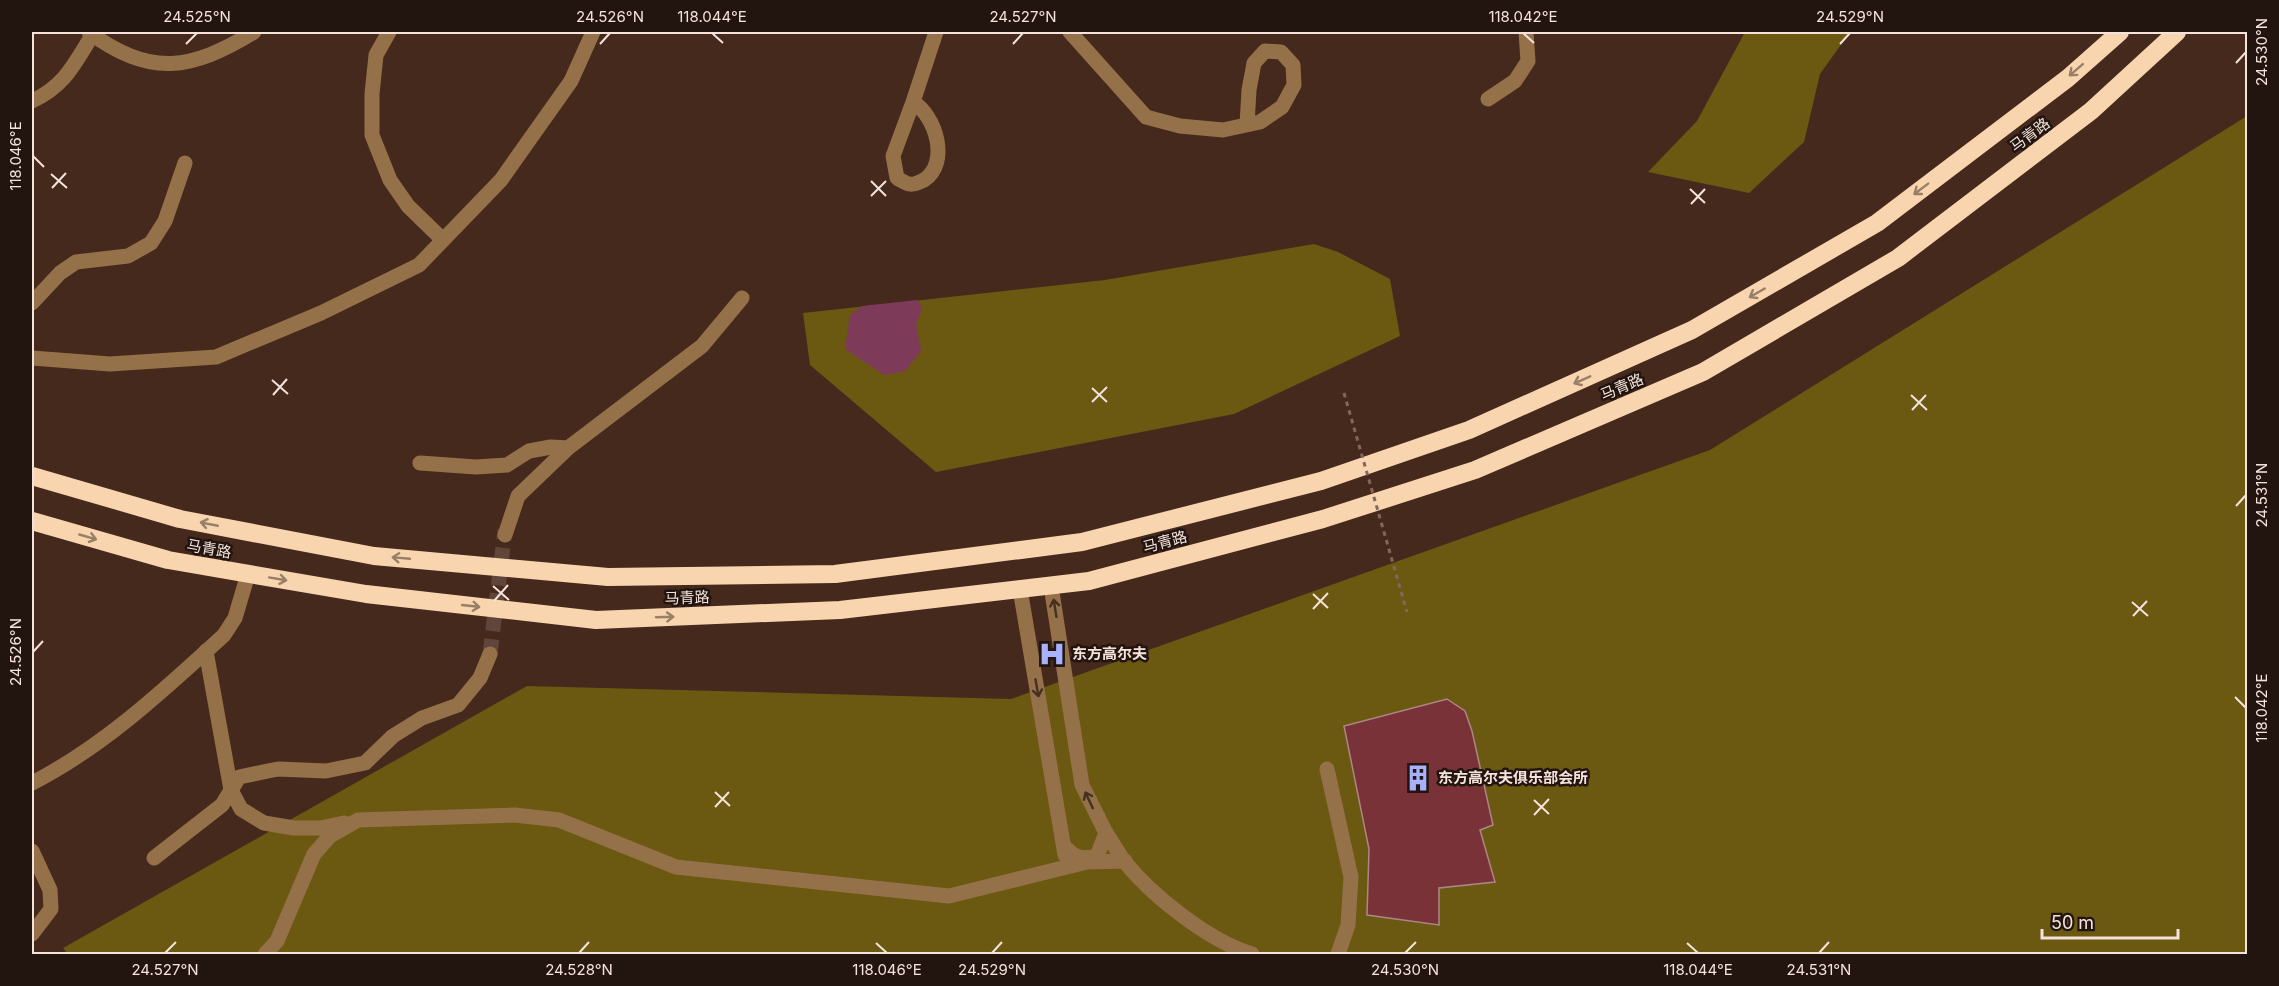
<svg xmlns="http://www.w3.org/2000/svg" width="2279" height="986" viewBox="0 0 2279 986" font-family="Inter,'Noto Sans SC',sans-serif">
	<rect width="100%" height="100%" fill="#45291d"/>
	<g fill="#6b5811">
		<path d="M1745,32H1850L1820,74L1804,142L1749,193L1648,172L1697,121Z"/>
		<path d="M2247,116V954H68L63,948L527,686L1011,699L1710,450Z"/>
		<path d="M1314,244L1338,252L1390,279L1400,336L1234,414L936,472L810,365L803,313L1105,280Z"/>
	</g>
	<path fill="#7d3a59" d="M917,300L922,308L916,325L921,351L905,371L884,375L845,349L850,315L862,306Z"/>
	<path fill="#793237" stroke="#ad8788" stroke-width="1.5" d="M1447,699L1465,711L1472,731L1493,825L1480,830L1495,882L1439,888V925L1367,915L1369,849L1344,726Z"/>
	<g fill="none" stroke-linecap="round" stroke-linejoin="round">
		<path stroke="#5f453a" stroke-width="15" stroke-dasharray="15 8" stroke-linecap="butt" d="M490,654L505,530"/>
		<g stroke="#957149" stroke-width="15">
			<path d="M89,32C150,78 192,70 254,32"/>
			<path d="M389,32L376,55L372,94V135L390,180L408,206L443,240"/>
			<path d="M1070,32L1146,117L1180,126L1223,130L1260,122L1282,107L1294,85L1293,65L1281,52L1265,51L1254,63L1249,90L1247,124"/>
			<path d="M1488,99L1515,81L1528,61L1526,32"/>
			<path d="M32,101C65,86 74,64 93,34"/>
			<path d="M913,102C936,116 950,163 924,180C920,182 914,185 910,184C906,184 901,180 897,178L893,156L913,102L936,32"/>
			<path d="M32,303L60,273L76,262L128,256L151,243L165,221L185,163"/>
			<path d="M32,358L110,364L216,357L321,313L419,265L501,180L571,81L593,32"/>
			<path d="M420,463L476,467L507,465L529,451L551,447L568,448"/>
			<path d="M505,535L518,496L568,448L702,346L742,298"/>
			<path d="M1051,586L1082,785L1106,833L1097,856C1081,860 1075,858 1064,846"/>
			<path d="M1020,589L1065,855"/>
			<path d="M206,651L231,790L241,809L264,823L294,828H320L344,823"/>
			<path d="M1327,769L1351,877L1348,925L1338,954"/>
			<path d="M32,783C103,747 165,689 224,635L235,618L248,574"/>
			<path d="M1106,833C1112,842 1118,852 1124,861C1152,896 1209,941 1252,954"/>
			<path d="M32,851L50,890L51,909L32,934"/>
			<path d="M154,858L222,805L239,777L278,769L326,771L365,763L393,736L422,718L458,705L480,678L490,654"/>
			<path d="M265,954L277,941L314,854L330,836L358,820L515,815L559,820L676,867L949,896L1087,862L1125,861"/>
		</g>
		<g stroke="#f9d5af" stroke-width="18">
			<path d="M32,476L180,519L374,556L608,577L835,574L1082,542L1321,481L1469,430L1692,330L1877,223L2068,78L2120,32"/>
			<path d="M32,521L168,560L366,594L596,620L840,610L1089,581L1323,519L1475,470L1703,372L1898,258L2091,111L2177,32"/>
		</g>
		<path stroke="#81685e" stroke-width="3" stroke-dasharray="4.5 4.5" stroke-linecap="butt" d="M1344,393L1407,612"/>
	</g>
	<defs><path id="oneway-shaft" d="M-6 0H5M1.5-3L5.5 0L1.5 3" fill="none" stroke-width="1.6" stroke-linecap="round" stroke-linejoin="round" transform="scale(1.5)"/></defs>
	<g stroke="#987f67">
		<use href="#oneway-shaft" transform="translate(2076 70) rotate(139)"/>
		<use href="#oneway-shaft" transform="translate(1921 189) rotate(143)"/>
		<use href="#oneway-shaft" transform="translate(1757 293) rotate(150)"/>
		<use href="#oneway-shaft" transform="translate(1582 380) rotate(156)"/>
		<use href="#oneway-shaft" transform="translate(209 524) rotate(-169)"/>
		<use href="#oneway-shaft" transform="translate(88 537) rotate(16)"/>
		<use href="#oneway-shaft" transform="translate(401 558) rotate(-175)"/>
		<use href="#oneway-shaft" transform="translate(278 579) rotate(10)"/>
		<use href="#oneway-shaft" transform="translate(471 606) rotate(6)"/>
		<use href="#oneway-shaft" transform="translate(665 617) rotate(-2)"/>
	</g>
	<g stroke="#443121">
		<use href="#oneway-shaft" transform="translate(1055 608) rotate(-99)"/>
		<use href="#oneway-shaft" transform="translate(1037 688) rotate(80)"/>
		<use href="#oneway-shaft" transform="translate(1089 800) rotate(-115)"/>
	</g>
	<path fill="none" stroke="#f5e2db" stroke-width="2" d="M712,33L723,43M1523,33L1534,43M186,44L197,33M600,44L610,33M1013,44L1023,33M1840,44L1850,33M2236,63L2246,52M33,156L44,167M51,174L67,188M871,181L886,196M52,188L66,173M1690,189L1705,203M871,196L886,181M1691,204L1705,189M272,380L288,394M1092,388L1107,402M273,395L287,379M1911,395L1927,410M1092,402L1107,387M1912,410L1926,395M2236,506L2246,495M493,586L509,600M1313,594L1328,608M494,601L508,585M2132,602L2148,616M1313,609L1328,593M2133,616L2147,601M33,652L43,641M2235,697L2246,708M715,792L730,806M1534,800L1549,814M715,807L729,792M1534,815L1549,799M876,943L887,953M1687,943L1698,953M165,953L176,942M579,953L589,942M992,953L1002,942M1405,953L1416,942M1819,953L1829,942"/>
	<defs>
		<g id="hospital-bare" transform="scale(2.07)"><path d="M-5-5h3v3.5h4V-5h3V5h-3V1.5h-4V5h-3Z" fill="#a7b1fc" stroke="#221510" stroke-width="2.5" paint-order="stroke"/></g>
		<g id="building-bare" transform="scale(2.07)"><path d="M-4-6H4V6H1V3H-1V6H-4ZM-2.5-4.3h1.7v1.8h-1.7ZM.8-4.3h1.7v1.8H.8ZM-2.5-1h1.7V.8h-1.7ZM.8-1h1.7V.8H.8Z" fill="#a7b1fc" stroke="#221510" stroke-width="2.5" paint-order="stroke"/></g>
	</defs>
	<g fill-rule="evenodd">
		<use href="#hospital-bare" x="1052" y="654"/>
		<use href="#building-bare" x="1418" y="778"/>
	</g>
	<g text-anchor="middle" stroke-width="5" stroke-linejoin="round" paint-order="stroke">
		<g font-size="15" fill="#f5e2db" stroke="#221510">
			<text transform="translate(2030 135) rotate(-37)" y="5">马青路</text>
			<text transform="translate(1622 387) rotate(-23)" y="5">马青路</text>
			<text transform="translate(1165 542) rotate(-15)" y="5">马青路</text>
			<text transform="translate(209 549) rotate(10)" y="5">马青路</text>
			<text transform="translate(687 598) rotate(-2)" y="5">马青路</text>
		</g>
		<g font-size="15" font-weight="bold" fill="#f5e2db" stroke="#221510" text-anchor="start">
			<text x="1072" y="659">东方高尔夫</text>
			<text x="1438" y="783">东方高尔夫俱乐部会所</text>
		</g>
	</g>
	<rect width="2279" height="986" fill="none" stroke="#221510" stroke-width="66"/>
	<path d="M2042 929v9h136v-9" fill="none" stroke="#f5e2db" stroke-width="3"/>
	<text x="2051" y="929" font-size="18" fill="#f5e2db" stroke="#221510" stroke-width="4.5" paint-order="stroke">50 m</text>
	<rect x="33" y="33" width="2213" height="920" fill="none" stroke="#f5e2db" stroke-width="2"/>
	<g font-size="15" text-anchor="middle" fill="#f5e2db">
		<text x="197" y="22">24.525°N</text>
		<text x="610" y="22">24.526°N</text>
		<text x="712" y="22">118.044°E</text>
		<text x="1023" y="22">24.527°N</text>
		<text x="1523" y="22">118.042°E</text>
		<text x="1850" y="22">24.529°N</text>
		<text transform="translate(2262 52) rotate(-90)" y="5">24.530°N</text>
		<text transform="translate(16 156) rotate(-90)" y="5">118.046°E</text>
		<text transform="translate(2262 495) rotate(-90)" y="5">24.531°N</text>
		<text transform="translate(16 652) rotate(-90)" y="5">24.526°N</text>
		<text transform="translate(2262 708) rotate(-90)" y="5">118.042°E</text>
		<text x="165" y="975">24.527°N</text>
		<text x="579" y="975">24.528°N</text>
		<text x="887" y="975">118.046°E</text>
		<text x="992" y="975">24.529°N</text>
		<text x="1405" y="975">24.530°N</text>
		<text x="1698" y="975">118.044°E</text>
		<text x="1819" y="975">24.531°N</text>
	</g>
</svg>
